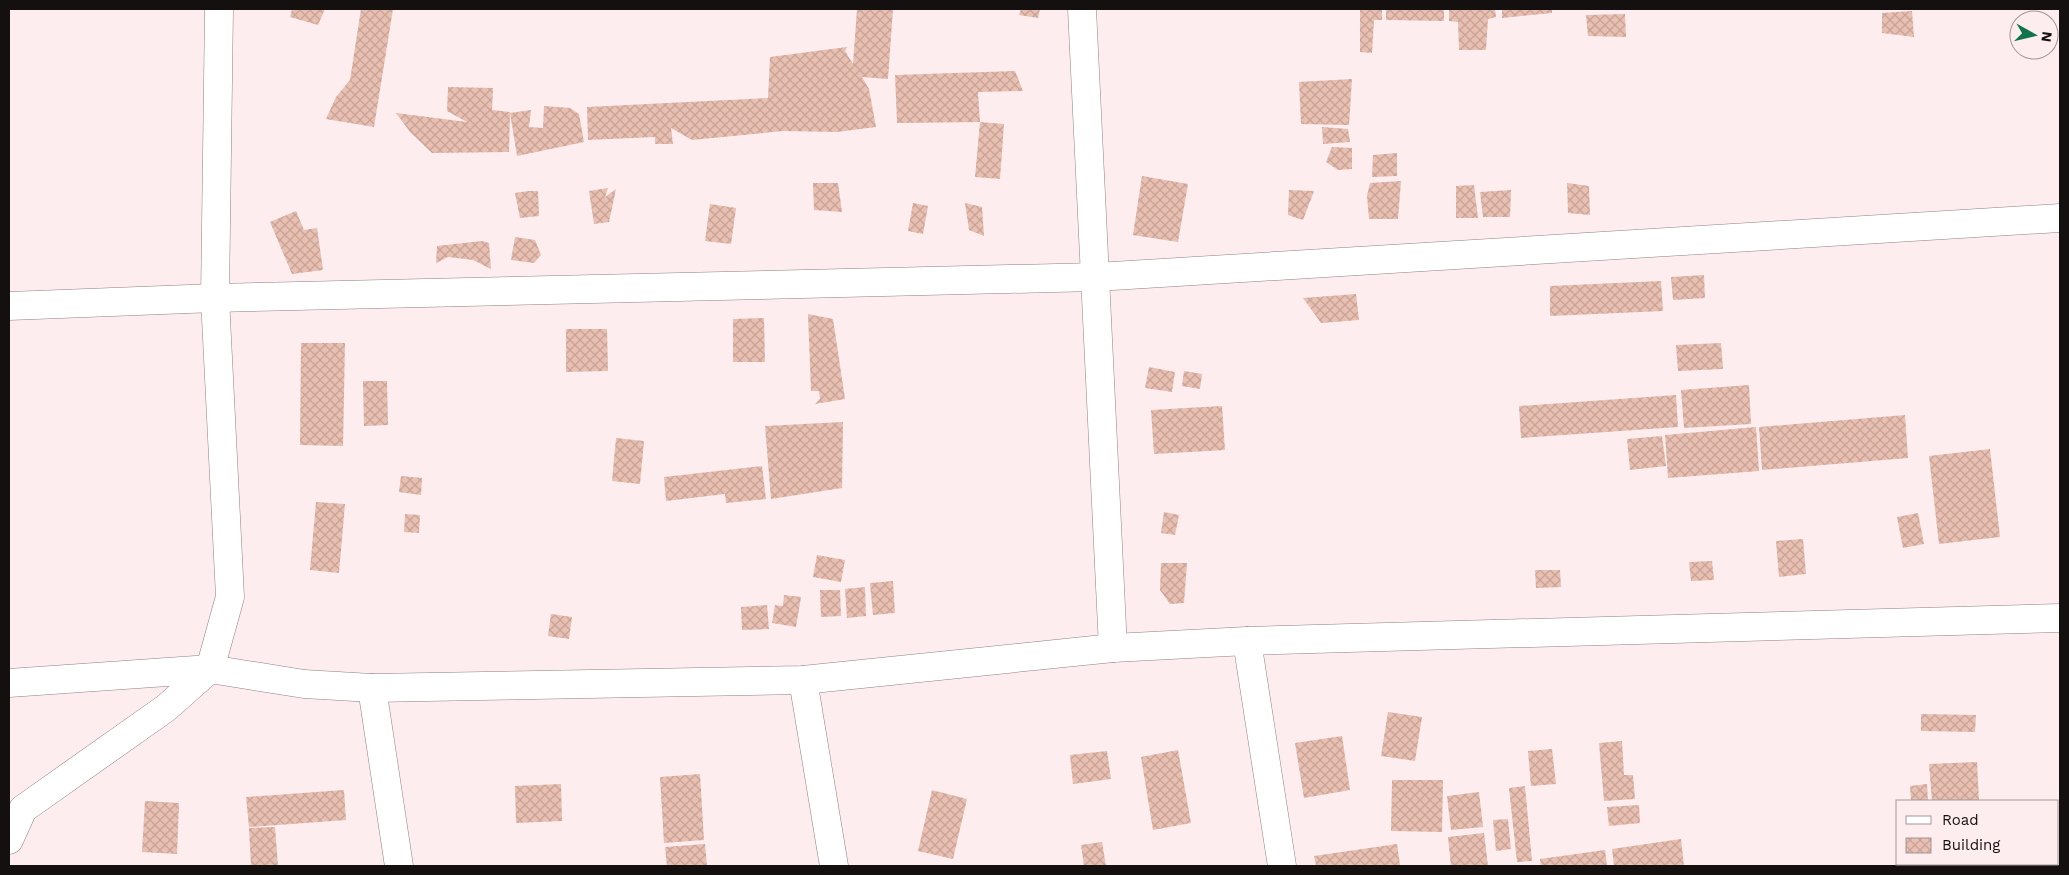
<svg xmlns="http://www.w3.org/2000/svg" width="2069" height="875" viewBox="0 0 2069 875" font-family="'Work Sans',sans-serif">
	<defs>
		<pattern id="building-cross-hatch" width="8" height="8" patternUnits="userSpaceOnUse" patternTransform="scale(1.25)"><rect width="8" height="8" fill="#e8bfb0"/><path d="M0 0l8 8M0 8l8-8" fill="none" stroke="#c6a396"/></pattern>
	</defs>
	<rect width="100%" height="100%" fill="#feedef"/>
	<g fill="url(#building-cross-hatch)">
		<path d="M292,9H325L318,25L290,17Z"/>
		<path d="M361,9H393L374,127L326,119L336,97L350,80Z"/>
		<path d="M857,9H893L888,79L862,77L869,89L876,127L837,132L783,131L692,140L671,128L673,144H655V137L588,140L587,107L768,98L770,57L847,47L845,51L853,64Z"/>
		<path d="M1021,9H1040L1038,18L1019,15Z"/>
		<path d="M1360,9H1382V20H1374L1372,53L1360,52Z"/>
		<path d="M1386,9H1444V21L1386,20Z"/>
		<path d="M1449,9H1495L1496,17L1488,19L1486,50H1459L1458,22L1449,21Z"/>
		<path d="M1502,9H1552V13L1502,18Z"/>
		<path d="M1912,11L1914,37L1882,33V13Z"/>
		<path d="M1625,14L1626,37L1588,36L1586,15Z"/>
		<path d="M1015,71L1023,91L978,92L980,122L897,123L895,75Z"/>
		<path d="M1352,79L1349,125L1301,124L1299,82Z"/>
		<path d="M448,87L493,88L492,110L510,112L509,152L432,153L410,132L396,113L467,122L447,111Z"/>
		<path d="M544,106L570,108L579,114L584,142L517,156L510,113L531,110L529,127L543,128Z"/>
		<path d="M980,122L1004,124L1000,179L975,177Z"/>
		<path d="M1322,127L1348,129L1350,142L1323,144Z"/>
		<path d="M1332,147L1352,148V169L1338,170L1326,162Z"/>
		<path d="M1397,153V176L1372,177L1373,155Z"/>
		<path d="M1142,176L1188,184L1178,242L1133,235Z"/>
		<path d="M1401,181L1398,219H1369L1367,196L1370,183Z"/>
		<path d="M813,183H838L842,212L814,210Z"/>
		<path d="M1567,183L1589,186L1590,215L1568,213Z"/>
		<path d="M1474,185L1478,218H1456V186Z"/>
		<path d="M608,188L605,197L616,189L609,222L594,224L589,191Z"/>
		<path d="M1289,190L1314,191L1303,220L1288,215Z"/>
		<path d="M1511,190L1510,217H1483L1480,192Z"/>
		<path d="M528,191H538L539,216L520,218L515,193Z"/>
		<path d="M913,203L928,206L923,234L908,231Z"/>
		<path d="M965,203L982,207L984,236L969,230Z"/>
		<path d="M710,204L736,208L731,244L705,241Z"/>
		<path d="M296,211L304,230L317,228L323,270L292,274L270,222Z"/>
		<path d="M515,237L535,240L541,255L534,263L511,260Z"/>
		<path d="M482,241L489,243L491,269L473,260L448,257L436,263L437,246Z"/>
		<path d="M1704,275L1705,298L1673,300L1671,277Z"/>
		<path d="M1661,281L1663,311L1550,316V286Z"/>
		<path d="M1356,294L1359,320L1321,323L1303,298Z"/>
		<path d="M808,314L833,319L845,399L815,404L820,399L819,391H811Z"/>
		<path d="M764,318L765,362H733V319Z"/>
		<path d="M566,329H607L608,371L566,372Z"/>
		<path d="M301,343H345L343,446L300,445Z"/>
		<path d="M1721,343L1723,369L1678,371L1676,345Z"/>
		<path d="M1149,367L1175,372L1172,392L1145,388Z"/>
		<path d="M1184,371L1202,374L1200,389L1182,386Z"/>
		<path d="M363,381H387L388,425L364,426Z"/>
		<path d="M1749,385L1751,424L1684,428L1681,390Z"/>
		<path d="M1676,395L1678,427L1521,438L1519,406Z"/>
		<path d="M1222,406L1225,450L1154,454L1151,410Z"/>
		<path d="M1905,415L1908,458L1762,470L1759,427Z"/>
		<path d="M843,422L842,488L771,499L765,426Z"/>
		<path d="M1756,427L1759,471L1668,478L1665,435Z"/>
		<path d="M1662,436L1666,466L1630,470L1627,439Z"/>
		<path d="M616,438L644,441L640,484L612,481Z"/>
		<path d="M1990,449L2000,537L1939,544L1929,456Z"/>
		<path d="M762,466L766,499L726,503L725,494L666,501L664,477Z"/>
		<path d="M401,476L422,478L421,495L399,492Z"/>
		<path d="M316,502L345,504L339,573L310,570Z"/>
		<path d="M1164,512L1179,515L1175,535L1161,533Z"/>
		<path d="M1918,513L1924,544L1903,548L1897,517Z"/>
		<path d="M405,514L420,515L419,533L404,532Z"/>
		<path d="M1803,539L1806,574L1779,577L1776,541Z"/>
		<path d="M817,555L845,560L841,582L813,577Z"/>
		<path d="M1712,561L1714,580L1691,581L1689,562Z"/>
		<path d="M1161,563H1187L1184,603L1170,604L1160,590Z"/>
		<path d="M1535,570H1560L1561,587L1536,588Z"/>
		<path d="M893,581L895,613L873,615L870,583Z"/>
		<path d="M865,587L866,616L847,618L845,589Z"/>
		<path d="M820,590H840L841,616L821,617Z"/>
		<path d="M784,595L801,597L796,627L772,623L775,605L783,606Z"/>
		<path d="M767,605L769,629L742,630L741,607Z"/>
		<path d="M551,614L572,617L569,639L548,636Z"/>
		<path d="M1388,712L1422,717L1415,761L1381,756Z"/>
		<path d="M1921,714L1976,715L1975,732L1921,731Z"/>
		<path d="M1342,736L1350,790L1304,798L1295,743Z"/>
		<path d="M1622,741L1624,775H1633L1635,799L1604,801L1599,743Z"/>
		<path d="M1552,749L1556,784L1531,786L1528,751Z"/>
		<path d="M1178,750L1191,823L1153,830L1141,757Z"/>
		<path d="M1107,751L1111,779L1073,784L1070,755Z"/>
		<path d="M1977,762L1979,801H1932L1929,764Z"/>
		<path d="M700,774L704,840L664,843L660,777Z"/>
		<path d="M1392,780H1443L1442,832L1391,831Z"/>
		<path d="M561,784L562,821L516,823L515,786Z"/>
		<path d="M1927,784L1928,801H1911L1910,786Z"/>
		<path d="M1525,786L1532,861L1517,862L1509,788Z"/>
		<path d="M344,790L346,820L249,827L246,797Z"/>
		<path d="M932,790L967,799L953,859L918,851Z"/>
		<path d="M1479,792L1483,827L1451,830L1447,796Z"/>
		<path d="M145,801L179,803L177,854L142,852Z"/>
		<path d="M1639,805L1640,823L1609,826L1607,807Z"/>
		<path d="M1508,819L1511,849L1496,851L1493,820Z"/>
		<path d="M275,827L278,866H251L249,828Z"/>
		<path d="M1484,833L1488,866H1451L1448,837Z"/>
		<path d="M1681,839L1684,866H1614L1612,849Z"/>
		<path d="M1102,842L1106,866H1084L1081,845Z"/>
		<path d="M705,844L707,866H667L665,847Z"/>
		<path d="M1397,844L1400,865L1316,866L1314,856Z"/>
		<path d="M1605,850L1607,866H1541L1540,859Z"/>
		<rect x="1919" y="864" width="66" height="2"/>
	</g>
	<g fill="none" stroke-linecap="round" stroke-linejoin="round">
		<g stroke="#8f8082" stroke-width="29">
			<g id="minor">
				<path d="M1082,9L1113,648"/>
				<path d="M9,306L215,298L1096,277L2060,218"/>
				<path d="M1247,641L1282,866"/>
				<path d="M803,680L834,866"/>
				<path d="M9,683L210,669L304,684L372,688L803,680L1113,648L1247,641L2060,618"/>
				<path d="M372,688L399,866"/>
			</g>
		</g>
		<g stroke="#8f8082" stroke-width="29">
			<path id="tertiary" d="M9,840L23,809L166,708L210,669L230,597L215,298L219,9"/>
		</g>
		<use href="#minor" stroke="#fff" stroke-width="28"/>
		<use href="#tertiary" stroke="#fff" stroke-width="28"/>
	</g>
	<rect width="2069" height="875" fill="none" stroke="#151010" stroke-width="20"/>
	<rect x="1896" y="800" width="162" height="65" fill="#feedef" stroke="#a19596"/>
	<rect x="1906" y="816" width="25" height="8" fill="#ffffff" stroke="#a19596"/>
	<text x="1942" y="825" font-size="15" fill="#151010">Road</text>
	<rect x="1906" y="838" width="25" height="15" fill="url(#building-cross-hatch)" stroke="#a19596"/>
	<text x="1942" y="850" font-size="15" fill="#151010">Building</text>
	<g transform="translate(2034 35) rotate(98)"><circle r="24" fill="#feedef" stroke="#a19596"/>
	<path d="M0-4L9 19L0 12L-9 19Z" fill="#11744b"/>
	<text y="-8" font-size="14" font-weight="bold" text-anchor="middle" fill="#151010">N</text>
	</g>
</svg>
